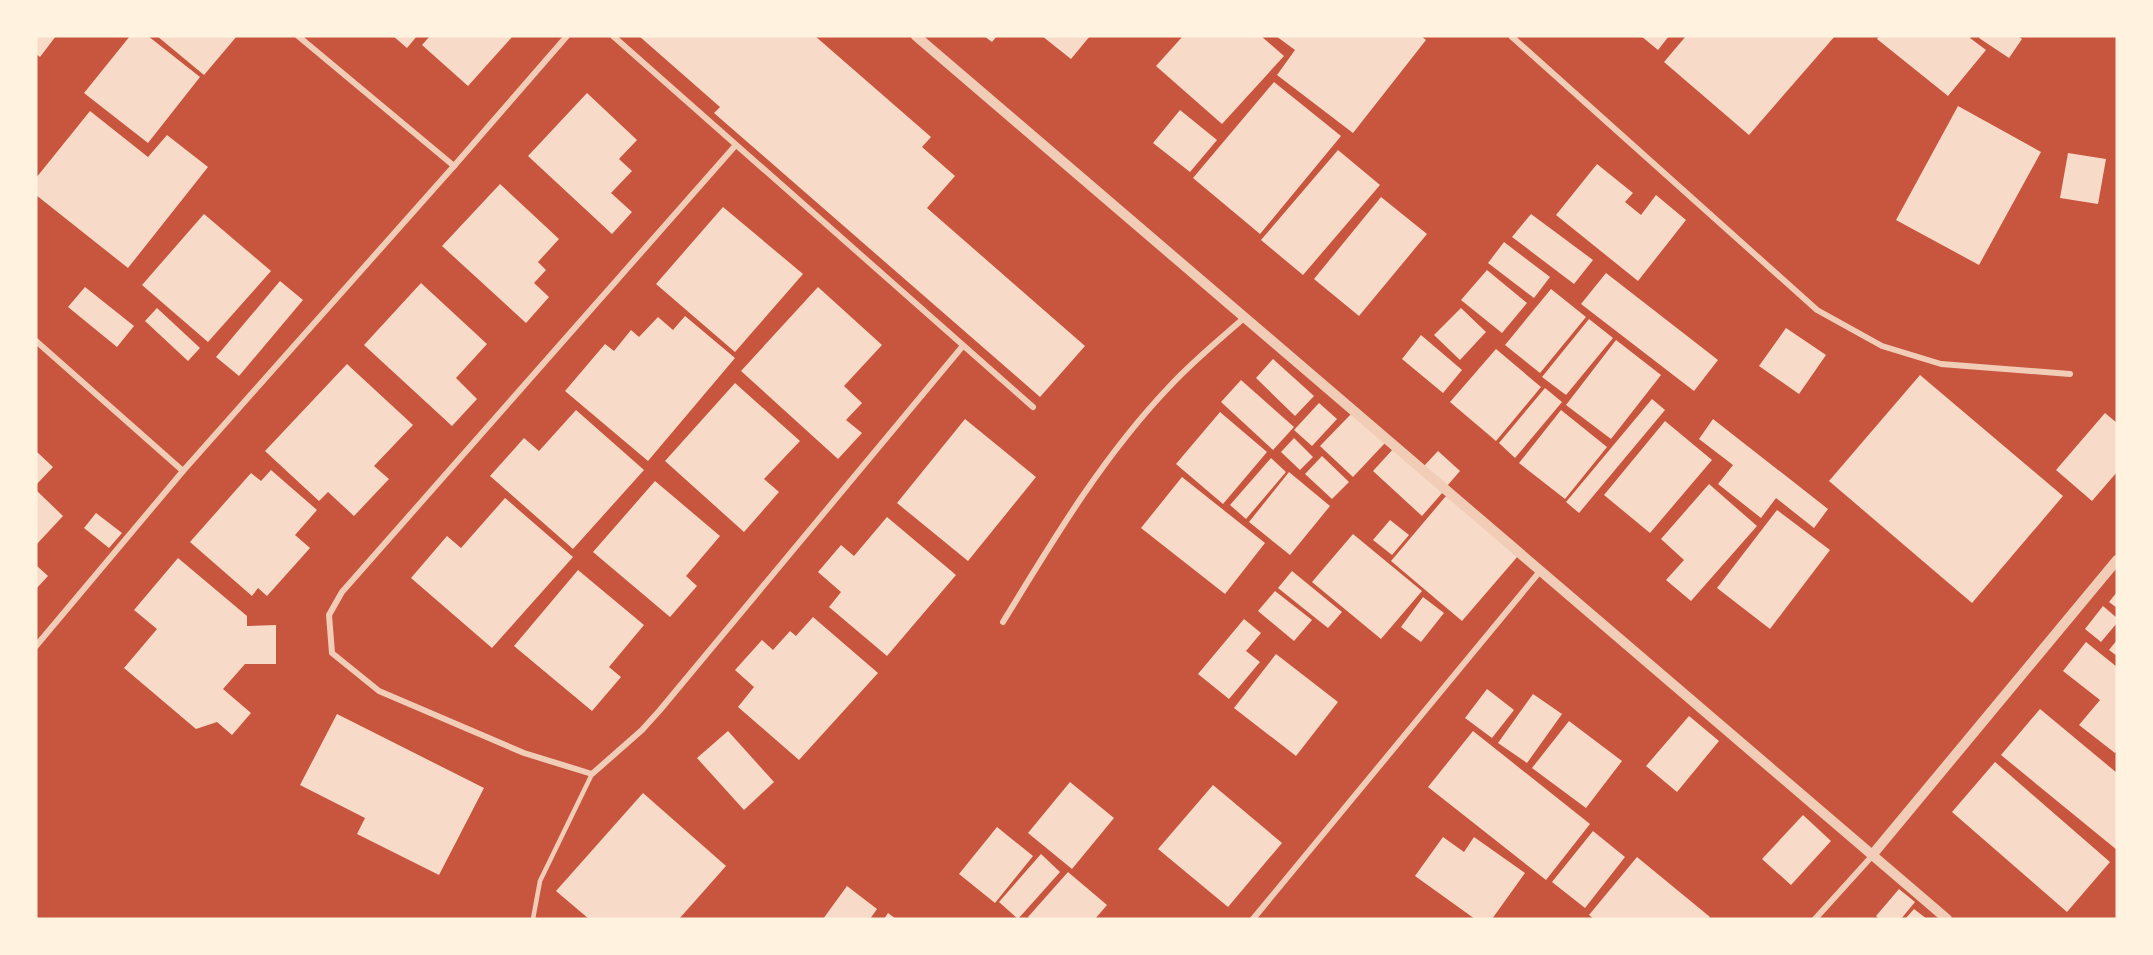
<svg xmlns="http://www.w3.org/2000/svg" width="2153" height="955" viewBox="0 0 2153 955" font-family="'Open Sans',sans-serif">
	<rect width="100%" height="100%" fill="#c8553d"/>
	<g fill="#f7dbc8">
		<path d="M36,36H56L40,57L36,54Z"/>
		<path d="M130,36H148L200,77L148,143L84,93Z"/>
		<path d="M157,36H237L204,75Z"/>
		<path d="M393,36H417L407,48Z"/>
		<path d="M430,36H513L468,86L422,45Z"/>
		<path d="M639,36H815L931,137L922,147L955,176L927,208L1085,346L1040,397L714,113L720,107Z"/>
		<path d="M984,36H997L992,42Z"/>
		<path d="M1042,36H1090L1071,59Z"/>
		<path d="M1183,36H1261L1284,56L1222,124L1156,66Z"/>
		<path d="M1276,36H1421L1426,40L1353,133L1277,75L1295,50Z"/>
		<path d="M1641,36H1669L1658,50Z"/>
		<path d="M1686,36H1835L1749,135L1664,62Z"/>
		<path d="M1879,36H1972L1970,38L1986,50L1948,96L1877,39Z"/>
		<path d="M1980,36H2018L2022,39L2009,58L1979,38Z"/>
		<path d="M1274,82L1341,136L1260,234L1193,178Z"/>
		<path d="M587,93L637,140L619,159L632,171L611,193L632,212L612,234L528,156Z"/>
		<path d="M1958,106L2041,152L1979,265L1896,220Z"/>
		<path d="M1180,110L1217,140L1190,172L1153,143Z"/>
		<path d="M90,111L148,157L167,135L208,167L128,268L36,195V178Z"/>
		<path d="M1338,150L1380,185L1303,275L1261,240Z"/>
		<path d="M2068,153L2106,159L2098,204L2060,198Z"/>
		<path d="M1597,164L1633,193L1625,202L1641,215L1656,195L1686,220L1638,281L1556,215Z"/>
		<path d="M500,184L559,239L538,262L546,270L534,283L549,297L526,323L442,246Z"/>
		<path d="M1381,197L1427,234L1359,316L1314,279Z"/>
		<path d="M723,207L803,274L735,352L656,284Z"/>
		<path d="M204,214L271,271L208,342L142,285Z"/>
		<path d="M1531,214L1593,260L1574,284L1512,237Z"/>
		<path d="M1504,242L1550,277L1534,298L1488,263Z"/>
		<path d="M1487,270L1527,303L1502,333L1461,300Z"/>
		<path d="M1606,273L1718,360L1694,391L1581,304Z"/>
		<path d="M280,281L303,300L239,376L216,357Z"/>
		<path d="M421,283L487,344L456,378L477,399L452,426L364,345Z"/>
		<path d="M85,287L134,326L117,347L68,307Z"/>
		<path d="M818,287L882,345L844,386L862,403L846,420L862,433L838,459L741,371Z"/>
		<path d="M1551,289L1586,317L1540,373L1505,345Z"/>
		<path d="M157,308L200,348L188,361L145,321Z"/>
		<path d="M1461,308L1486,332L1460,360L1434,335Z"/>
		<path d="M685,316L735,358L648,461L565,391L605,344L614,351L631,330L639,337L658,317L673,330Z"/>
		<path d="M1589,319L1613,338L1566,395L1542,377Z"/>
		<path d="M1786,328L1826,355L1799,394L1759,366Z"/>
		<path d="M1421,335L1462,370L1443,393L1402,359Z"/>
		<path d="M1616,340L1661,375L1611,439L1566,405Z"/>
		<path d="M1496,349L1541,387L1496,441L1450,402Z"/>
		<path d="M1273,359L1314,396L1295,416L1256,378Z"/>
		<path d="M347,364L413,425L374,466L389,479L354,516L328,492L319,501L265,451Z"/>
		<path d="M1920,375L2063,496L1972,603L1829,481Z"/>
		<path d="M1241,380L1294,427L1273,450L1221,402Z"/>
		<path d="M735,383L800,441L764,479L779,492L744,532L665,461Z"/>
		<path d="M1545,388L1562,402L1515,458L1499,443Z"/>
		<path d="M1652,399L1665,410L1579,513L1566,502Z"/>
		<path d="M1319,403L1337,419L1312,446L1294,430Z"/>
		<path d="M576,410L644,470L573,549L490,476L524,438L539,451Z"/>
		<path d="M1561,410L1607,447L1565,499L1519,463Z"/>
		<path d="M1220,412L1267,452L1223,504L1176,464Z"/>
		<path d="M1353,412L1385,443L1353,477L1320,446Z"/>
		<path d="M2105,413L2117,423V472L2092,501L2056,470Z"/>
		<path d="M965,419L1036,477L968,561L897,503Z"/>
		<path d="M1713,419L1828,509L1814,528L1776,498L1761,518L1718,484L1733,465L1699,439Z"/>
		<path d="M1665,421L1712,460L1650,533L1604,495Z"/>
		<path d="M1294,438L1313,457L1300,470L1281,452Z"/>
		<path d="M1394,448L1443,492L1422,516L1373,471Z"/>
		<path d="M36,451L53,467L36,485Z"/>
		<path d="M1438,451L1460,471L1447,486L1424,466Z"/>
		<path d="M1322,456L1349,482L1332,499L1305,474Z"/>
		<path d="M1271,458L1286,472L1246,519L1230,505Z"/>
		<path d="M271,470L317,510L295,535L310,548L267,596L258,588L252,596L190,542L251,473L261,481Z"/>
		<path d="M1289,472L1330,506L1290,555L1249,522Z"/>
		<path d="M1182,477L1265,543L1225,594L1141,528Z"/>
		<path d="M655,481L720,536L686,576L697,586L670,617L593,552Z"/>
		<path d="M1709,484L1757,526L1691,601L1666,580L1684,560L1661,539Z"/>
		<path d="M36,490L63,516L36,545Z"/>
		<path d="M1446,496L1518,556L1462,621L1391,561Z"/>
		<path d="M505,498L573,557L492,648L411,578L447,536L461,548Z"/>
		<path d="M1777,510L1830,550L1770,629L1717,588Z"/>
		<path d="M96,513L122,533L109,548L84,528Z"/>
		<path d="M887,517L956,575L887,656L829,607L841,592L818,572L841,545L854,556Z"/>
		<path d="M1390,520L1409,535L1392,555L1373,540Z"/>
		<path d="M1353,534L1422,591L1381,639L1312,582Z"/>
		<path d="M178,558L247,616V626L276,625V664H245L223,689L251,713L232,735L217,722L196,729L124,668L157,629L134,610Z"/>
		<path d="M36,565L48,576L36,589Z"/>
		<path d="M578,570L644,625L609,667L621,677L592,711L514,646Z"/>
		<path d="M1292,571L1342,612L1328,628L1278,588Z"/>
		<path d="M1275,591L1312,620L1294,641L1258,611Z"/>
		<path d="M2117,592V608L2109,602Z"/>
		<path d="M1423,597L1444,613L1421,642L1401,627Z"/>
		<path d="M2103,606L2117,618V623L2101,642L2085,629Z"/>
		<path d="M813,617L878,673L799,760L738,707L754,687L735,670L762,640L773,650L790,631L796,636Z"/>
		<path d="M1244,619L1261,633L1246,651L1260,662L1229,699L1198,674Z"/>
		<path d="M2117,640V656L2109,650Z"/>
		<path d="M2086,642L2117,667V750L2115,753L2079,725L2100,700L2063,671Z"/>
		<path d="M1276,654L1338,702L1296,756L1234,708Z"/>
		<path d="M1487,689L1514,710L1492,738L1465,718Z"/>
		<path d="M1533,694L1562,714L1527,763L1498,743Z"/>
		<path d="M2040,709L2117,773V850L2001,755Z"/>
		<path d="M337,714L484,788L439,875L357,834L365,818L300,785Z"/>
		<path d="M1689,716L1719,741L1677,792L1646,766Z"/>
		<path d="M1569,721L1622,761L1586,808L1532,768Z"/>
		<path d="M728,731L774,782L744,810L697,758Z"/>
		<path d="M1473,731L1590,824L1546,880L1428,787Z"/>
		<path d="M1995,762L2110,862L2067,912L1952,812Z"/>
		<path d="M1070,782L1114,818L1072,869L1028,833Z"/>
		<path d="M1213,785L1282,843L1228,907L1158,849Z"/>
		<path d="M643,793L726,866L679,919H589L556,891Z"/>
		<path d="M1803,815L1831,841L1791,885L1762,859Z"/>
		<path d="M997,827L1033,856L995,903L959,874Z"/>
		<path d="M1593,831L1625,857L1585,908L1552,882Z"/>
		<path d="M1443,837L1464,852L1474,837L1525,873L1492,919H1475L1415,876Z"/>
		<path d="M1041,854L1060,872L1018,919L999,902Z"/>
		<path d="M1637,857L1710,917L1708,919H1594L1589,915Z"/>
		<path d="M1068,872L1107,905L1095,919H1030L1028,917Z"/>
		<path d="M847,886L877,909L870,919H823Z"/>
		<path d="M1899,889L1915,902L1901,919H1879L1876,916Z"/>
		<path d="M1914,909L1927,919H1905Z"/>
		<path d="M888,913L896,919H884Z"/>
	</g>
	<g fill="none" stroke-linecap="round" stroke-linejoin="round">
		<path stroke="#f1ccb7" stroke-width="4.5" d="M533,919L540,881L592,774"/>
		<g stroke="#f1ccb7" stroke-width="6">
			<path d="M613,36L1033,407"/>
			<path d="M1511,36L1817,310L1882,346L1941,364L2070,374"/>
			<path d="M735,146L342,592L329,615L332,653L379,691L524,753L592,774L642,730L660,710L962,347"/>
			<path d="M454,166L567,36"/>
			<path d="M36,341L183,471"/>
			<path d="M1003,622C1053,540 1103,456 1170,386C1193,361 1219,340 1244,318"/>
			<path d="M36,646L183,471L454,166L298,36"/>
			<path d="M1253,919L1541,570"/>
			<path d="M1815,919L1873,855"/>
		</g>
		<g stroke="#f1ccb7" stroke-width="10">
			<path d="M916,36L1947,919"/>
			<path d="M1873,854L2117,560"/>
		</g>
	</g>
	<rect width="2153" height="955" fill="none" stroke="#fff3e0" stroke-width="75"/>
</svg>
